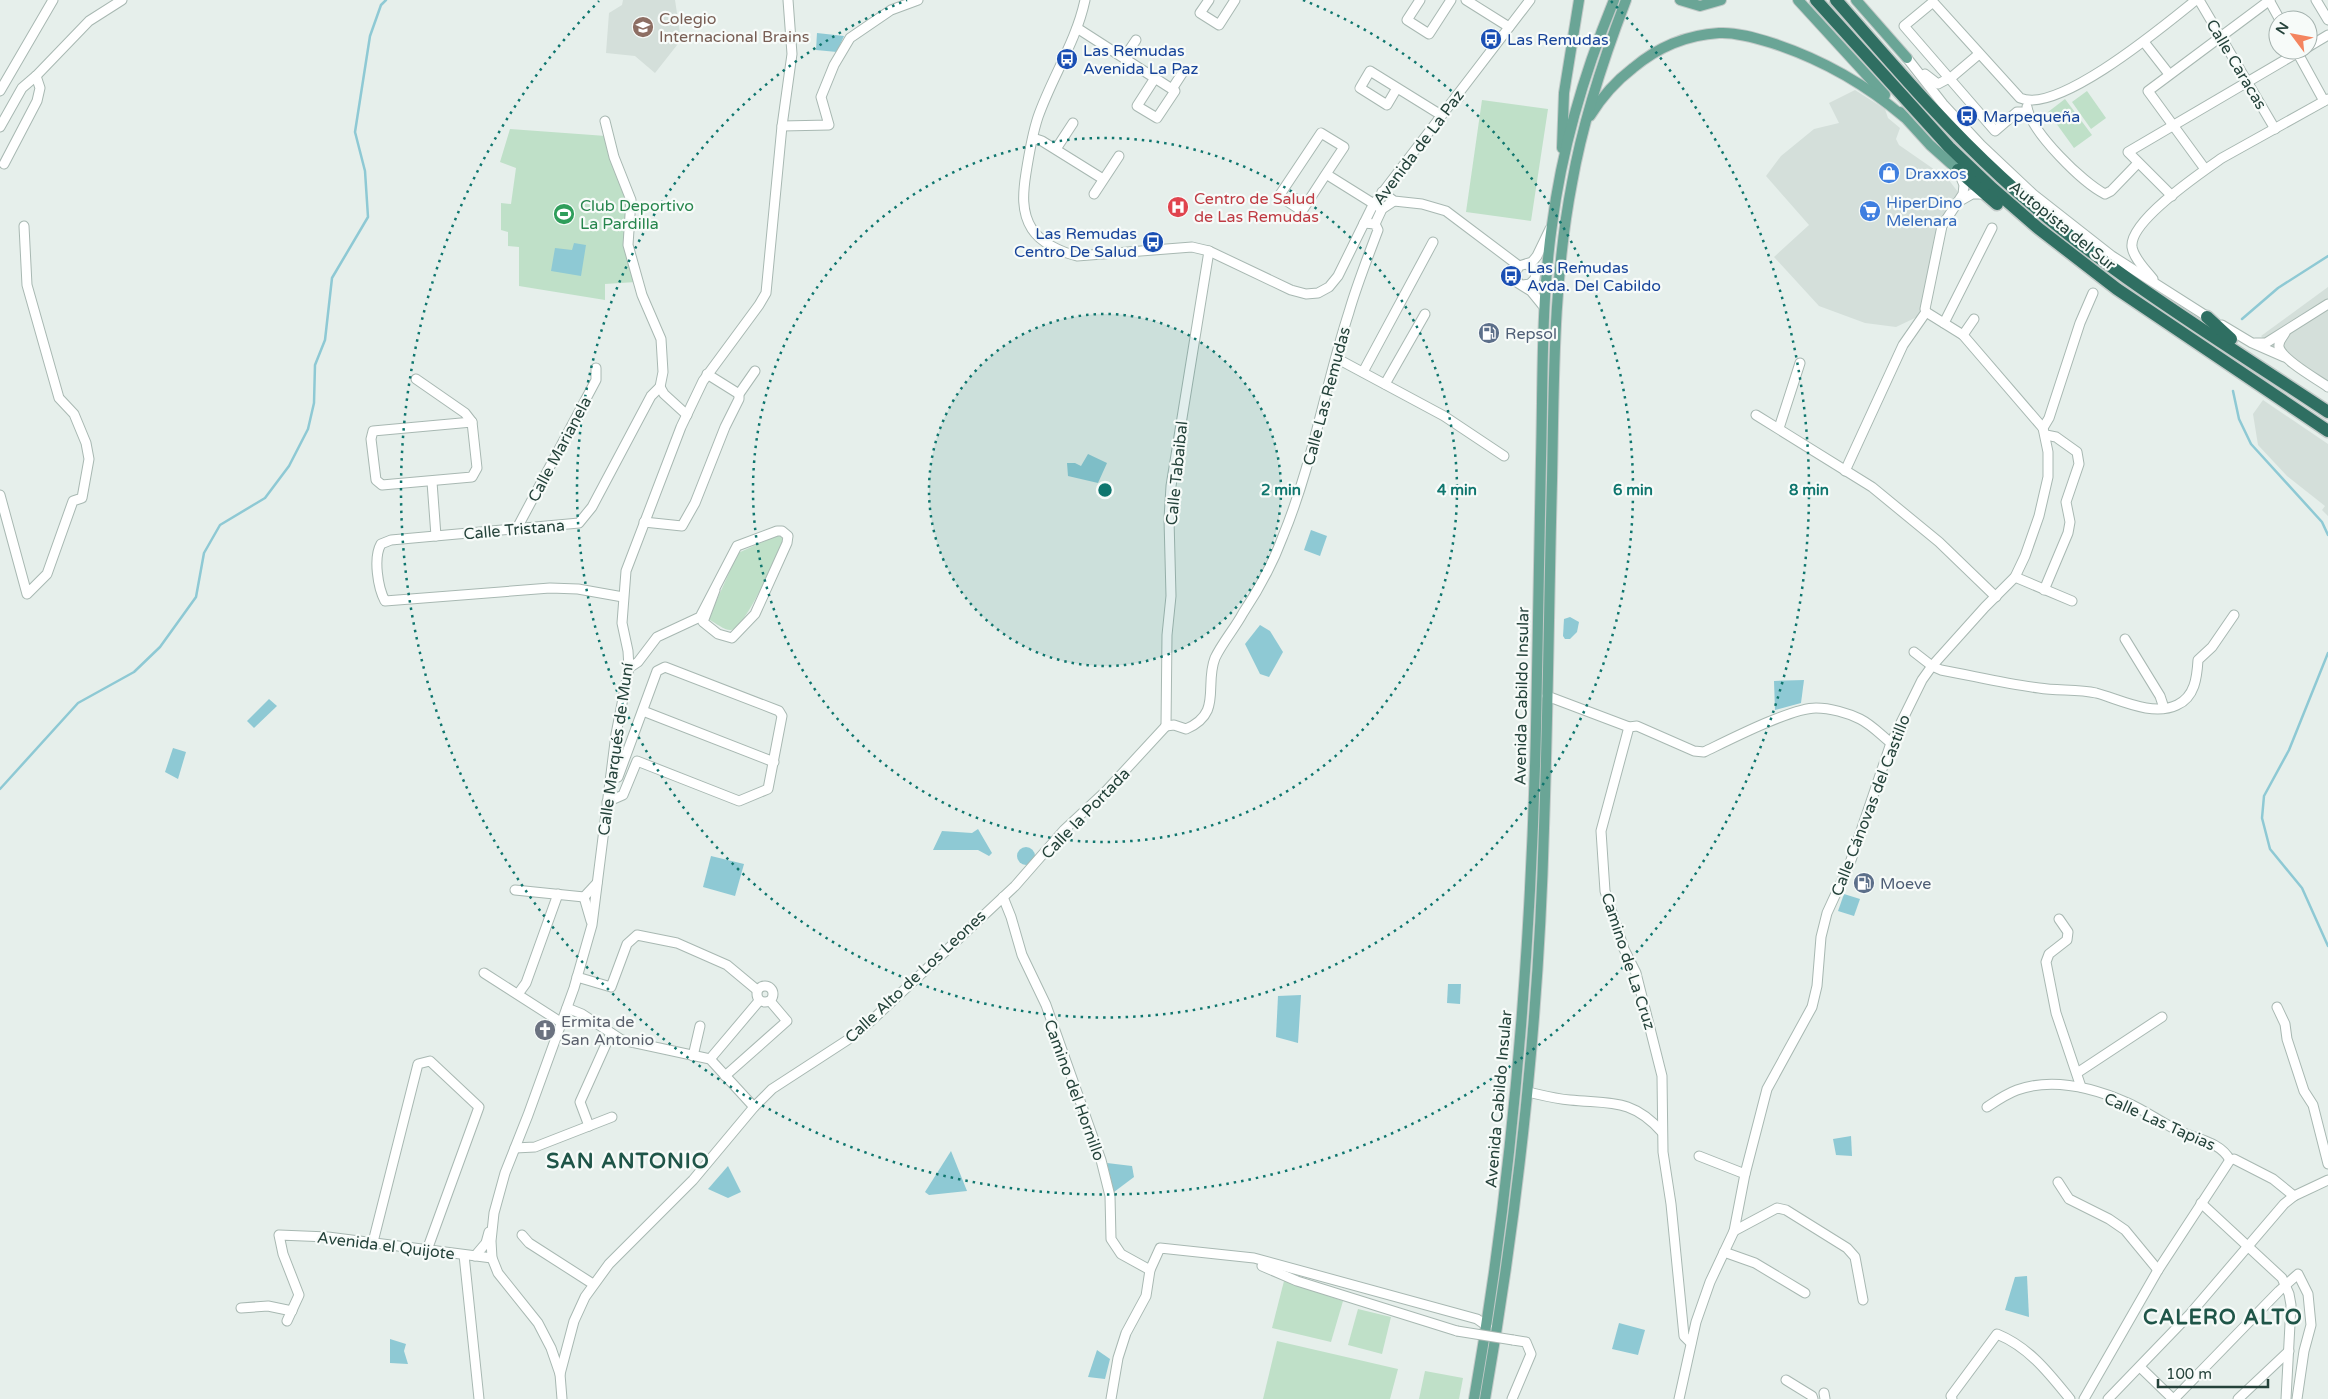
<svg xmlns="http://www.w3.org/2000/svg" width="2328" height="1399" viewBox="0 0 2328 1399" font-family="'Varela Round',sans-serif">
	<rect width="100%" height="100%" fill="#e6efeb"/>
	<g fill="#d4dfda">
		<path d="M623,0H675L681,40L655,73L635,56L606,53L609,13L622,5Z"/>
		<path d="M1855,90L1885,109L1888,118L1900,128L1896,139L1899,145L1948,179L1958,192L1951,205L1932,264L1921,311L1917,317L1896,327L1865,323L1819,306L1774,257L1809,225L1766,176L1781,156L1814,129L1839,123L1829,103Z"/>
		<path d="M2328,287V389L2281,358L2261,336Z"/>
		<path d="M2263,400L2328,444V516L2322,510L2325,506L2287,476L2258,445L2253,414Z"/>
	</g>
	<g fill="#bfe0c8">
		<path d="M2087,91L2106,118L2091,129L2072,102Z"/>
		<path d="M2065,99L2092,135L2074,148L2048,112Z"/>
		<path d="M1482,100L1548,109L1531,221L1466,212Z"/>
		<path d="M510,129L606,136L628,202L624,224L625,243L628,261L636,282L605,284V300L519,286V247L508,246V232L501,230V203L511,204L516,168L500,162Z"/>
		<path d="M778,535L782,538L783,543C775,558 746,627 731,630C726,631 715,623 710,620V615L738,553Z"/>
		<path d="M1284,1281L1343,1301L1331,1342L1272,1328Z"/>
		<path d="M1358,1309L1391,1317L1382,1354L1348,1345Z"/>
		<path d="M1277,1341L1398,1369L1390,1399H1263Z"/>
		<path d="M1425,1371L1463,1378L1459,1399H1419Z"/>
	</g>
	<g fill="#8ec9d4">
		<path d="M817,33L844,36L837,52L816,50Z"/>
		<path d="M574,243L586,245L581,276L551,271L555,248L572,250Z"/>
		<path d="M1088,454L1107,463L1098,483L1068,476L1067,463H1075L1081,466Z"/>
		<path d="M1311,530L1327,536L1320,556L1304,550Z"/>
		<path d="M1570,617L1579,622L1577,632L1570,639H1565L1563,636L1564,619Z"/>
		<path d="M1260,625L1270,631L1283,652L1269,677L1260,674L1245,644Z"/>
		<path d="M1804,680L1801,703L1775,710L1774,681Z"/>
		<path d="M269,699L277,706L254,728L247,721Z"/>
		<path d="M173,748L186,752L178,779L165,772Z"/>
		<path d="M978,829L992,853L989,856L978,850H933L942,831L972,833Z"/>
		<circle cx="1026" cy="856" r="9"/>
		<path d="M711,856L744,864L735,896L703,887Z"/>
		<path d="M1844,894L1860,899L1854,916L1838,911Z"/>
		<path d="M1448,984H1461L1460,1004L1447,1003Z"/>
		<path d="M1301,995L1298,1043L1276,1037L1278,996Z"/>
		<path d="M1851,1136L1852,1156L1836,1155L1833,1139Z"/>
		<path d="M951,1151L967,1191L929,1195L925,1192Z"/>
		<path d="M1107,1163L1132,1166L1134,1177L1114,1192Z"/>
		<path d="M728,1166L741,1192L728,1198L708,1189Z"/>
		<path d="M2027,1276L2029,1317L2005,1310L2015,1277Z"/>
		<path d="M1619,1323L1645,1330L1638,1355L1612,1349Z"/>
		<path d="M390,1339L406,1344L404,1351L408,1364L390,1363Z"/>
		<path d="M1097,1350L1110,1359L1105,1379L1088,1377Z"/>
	</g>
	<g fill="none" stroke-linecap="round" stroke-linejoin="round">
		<g stroke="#8ec9d4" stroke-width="2.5">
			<path d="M2242,319L2278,288L2328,256"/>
			<path d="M2233,391L2239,419L2251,444L2322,522L2328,535"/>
			<path d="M2328,653L2289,750L2264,796L2262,818L2270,849L2302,888L2328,946"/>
			<path d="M0,789L78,703L134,672L160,647L196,597L204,553L220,525L265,498L289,466L308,429L314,403L315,365L325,340L332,278L368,217L365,171L355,132L370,36L381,5L386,0"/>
		</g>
		<g stroke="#a8b8b2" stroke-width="11">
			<g id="minor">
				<path d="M1085,0C1076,42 1052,77 1038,117C1032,135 1029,154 1026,173C1023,192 1021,212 1032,229C1041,243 1061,252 1077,256L1192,247L1209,251L1291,290L1306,294L1318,293L1329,287L1338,276L1373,205L1530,0"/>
				<path d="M1209,0L1200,13L1219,25L1235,0"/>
				<path d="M1420,0L1407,20L1429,34L1451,0"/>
				<path d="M1466,0L1509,27"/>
				<path d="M2199,0L2275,129"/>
				<path d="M2269,0L2280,20"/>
				<path d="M2316,0L2328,20"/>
				<path d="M1077,28L1175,91L1157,118L1137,106L1155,78"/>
				<path d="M2144,42L2169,74"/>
				<path d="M2308,47L2328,35"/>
				<path d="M2296,50L2324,101"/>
				<path d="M1124,58L1136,40"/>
				<path d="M1907,58L1943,104L1981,145L2033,194L2112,256L2211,319"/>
				<path d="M1925,74L1938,84L1953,76L1979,54"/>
				<path d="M1397,88L1387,105L1360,88L1370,71L1441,115"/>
				<path d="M1172,89L1183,72"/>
				<path d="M0,91L53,0"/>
				<path d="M2027,107C2031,132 2083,183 2105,194L2111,191L2138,163"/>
				<path d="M2028,112H2017L1995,131L1904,26L1933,2L2020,98C2058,115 2166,24 2196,0"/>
				<path d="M605,121L614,157L631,200L628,245L642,295L661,339L663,372L660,387"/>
				<path d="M782,126L829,125L821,97L834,65L850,38L891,10L918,0"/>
				<path d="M0,127L22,88L36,76L89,21L122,0"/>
				<path d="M1033,138L1042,141L1103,179"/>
				<path d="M1056,149L1073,123"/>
				<path d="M4,164L37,101L40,88L36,76"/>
				<path d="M2205,169L2148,91L2270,0"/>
				<path d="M1326,174L1302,211L1279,196L1321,133L1344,147L1326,174L1382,209"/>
				<path d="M1382,192L1394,201L1422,204L1446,211L1519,266"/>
				<path d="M1094,194L1119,156"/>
				<path d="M2172,196L2128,152L2302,50"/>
				<path d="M1958,202L1972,194H1985"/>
				<path d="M1375,224L1382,209L1394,201"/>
				<path d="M2153,279C2146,270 2134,259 2132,247C2129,221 2202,172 2222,158L2328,99"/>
				<path d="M1523,285L1530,284L1535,279L1536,271L1527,264"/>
				<path d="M1544,307L1531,291L1518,283L1515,274L1519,266L1532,262L1537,256L1550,229"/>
				<path d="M1926,312L1963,335L2043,428"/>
				<path d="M1944,323L1992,228"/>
				<path d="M2222,325L2252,343L2284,357"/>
				<path d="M2285,333C2282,338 2278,341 2279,347C2282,360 2317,379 2328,387"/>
				<path d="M1963,335L1974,319"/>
				<path d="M2255,343H2266L2328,304"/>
				<path d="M1336,358L1444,416L1504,456"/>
				<path d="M1363,372L1433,242"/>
				<path d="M707,374L739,394"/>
				<path d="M416,379L465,413L472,422"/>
				<path d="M1385,384L1425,314"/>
				<path d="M660,387L664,394L687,415"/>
				<path d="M1756,415L1872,487L1939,542L1996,597"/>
				<path d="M472,422L477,468L472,477L382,485L376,480L371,439L373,431Z"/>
				<path d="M1779,428L1800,363"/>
				<path d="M1845,471L1903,345L1926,312L1925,309L1942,226L1963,194L1964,185L1959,173"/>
				<path d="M432,482L436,536"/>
				<path d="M0,495L27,594L47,574L73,501L82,498L89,459L86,443L74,414L59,398L27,285L24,226"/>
				<path d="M644,522L682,526L695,503L725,427L739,399V394L755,371"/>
				<path d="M516,530L596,380V368"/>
				<path d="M2015,577L2072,601"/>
				<path d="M2044,590L2068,533L2070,522L2066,502L2079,464L2077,452L2056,437L2046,435"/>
				<path d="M623,597L578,589L550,588L385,601C378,588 373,558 381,544L391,540L579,523L592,507L651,396L660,387"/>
				<path d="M2125,639L2160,696L2164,708"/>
				<path d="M1914,652L1932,666L1941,670C1974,676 2006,684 2039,688C2057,691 2078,689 2096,693C2119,699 2152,717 2177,705C2195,697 2197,677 2198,660L2212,647L2234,615"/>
				<path d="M629,668L638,662L657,637L700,617L737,546L777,531H782L788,536L787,543L755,614L732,638L718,634L703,622L715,590"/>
				<path d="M1547,696L1629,727L1637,726L1694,751L1704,752C1729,740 1791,708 1816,708C1830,708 1848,713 1860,719C1872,725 1881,735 1891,743"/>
				<path d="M643,711L774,762"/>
				<path d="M1166,726L1174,725L1186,729C1223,713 1204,686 1215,658C1222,643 1235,628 1243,613C1259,589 1273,563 1283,536C1313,463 1325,386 1349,312C1357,284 1368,257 1378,230L1375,224L1364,223"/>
				<path d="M1166,726L1167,635L1171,596L1169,519L1171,486L1209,251"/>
				<path d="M1629,727L1601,831L1605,891L1624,949L1636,973L1662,1076L1663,1152L1671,1204L1684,1336L1691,1343"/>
				<path d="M607,802L623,795L637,761L739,801L768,789L782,716L779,711L665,667L657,671L618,777L610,780"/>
				<path d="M515,890L584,897"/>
				<path d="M1003,897L1011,917L1022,955L1046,1005L1101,1160L1110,1196L1111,1239L1121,1254L1150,1270"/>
				<path d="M2059,919L2068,932L2067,940L2049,954L2046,962L2056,1013L2081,1087"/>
				<path d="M591,921L584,897L597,883"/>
				<path d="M484,973L562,1023"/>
				<path d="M577,977L611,987L627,944L637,935L677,943L727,965L757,990"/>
				<circle cx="765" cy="994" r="8"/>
				<path d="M518,994L526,983L558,894"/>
				<path d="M2277,1007L2285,1024L2287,1039L2304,1091L2313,1105L2328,1164"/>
				<path d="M567,1008L582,1014L622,1040L710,1059L754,1107"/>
				<path d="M693,1056L700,1026"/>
				<path d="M710,1059L759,1001"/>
				<path d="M2077,1073L2162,1017"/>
				<path d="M725,1076L787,1021L770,1001"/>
				<path d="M1528,1092C1541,1095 1556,1099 1570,1100C1610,1104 1632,1098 1662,1132"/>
				<path d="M1987,1107C1996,1101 2006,1094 2017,1090C2053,1077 2094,1088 2128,1103C2144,1110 2159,1121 2175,1129C2193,1139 2219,1140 2230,1160L2234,1159L2273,1179L2294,1196"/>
				<path d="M589,1126L580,1102L611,1033"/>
				<path d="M515,1148L535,1147L612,1117"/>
				<path d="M1699,1156L1745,1174"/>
				<path d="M2058,1182L2069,1199L2109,1219L2125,1230L2158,1270"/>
				<path d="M2201,1203L2282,1278L2289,1294L2291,1305L2286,1399"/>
				<path d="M1734,1231L1777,1208L1786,1210L1847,1248L1855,1257L1863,1300"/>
				<path d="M522,1235L529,1243L593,1284"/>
				<path d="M373,1242L418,1064L430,1061L479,1107L427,1250"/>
				<path d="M1724,1252L1755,1263L1805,1293"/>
				<path d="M464,1255L479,1399"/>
				<path d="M475,1256L486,1243L489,1232"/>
				<path d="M1262,1266L1297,1281L1457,1331"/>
				<path d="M241,1308L268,1306L292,1311"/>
				<path d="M287,1321L299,1295L283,1254L279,1235L328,1237L492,1258"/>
				<path d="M2140,1367L2173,1399"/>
				<path d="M560,1374L574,1321L585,1297L609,1264L693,1180L754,1107L772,1089L852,1037L871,1021L1015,886L1064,830L1106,791L1166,726"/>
				<path d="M1786,1380L1812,1396L1813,1399"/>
				<path d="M1824,1393L1825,1399"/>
				<path d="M562,1399L560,1374L551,1348L538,1323L498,1273L492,1258L491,1241L494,1213L505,1173L528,1115L574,988L592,925L616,734L629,668L628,651L622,623L626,571L681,427L703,381L759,305L766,293L782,126L792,54L788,0"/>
				<path d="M1111,1399L1118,1358L1126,1333L1146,1296L1150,1270L1160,1248L1254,1258L1477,1319L1487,1326"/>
				<path d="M1512,1399L1531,1354L1526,1342L1513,1340"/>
				<path d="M1679,1399L1696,1322L1710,1282L1734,1231L1745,1174L1767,1089L1812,1007L1817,986L1821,937L1827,913L1850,863L1891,743L1922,680L1932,666L1985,607L2015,577L2025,556L2039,516L2048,477V452L2043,428L2049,418L2080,323L2093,293"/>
				<path d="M1952,1399L1951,1396L1997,1334C2029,1347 2049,1373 2070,1399"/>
				<path d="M2084,1399L2158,1270L2230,1160"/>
				<path d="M2108,1399L2190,1314L2284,1204L2294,1196L2328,1180"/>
				<path d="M2174,1399L2279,1291L2298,1274L2308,1294L2311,1325L2304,1351L2297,1399"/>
				<path d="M2238,1399L2289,1351"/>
			</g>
		</g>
		<g stroke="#c2cac8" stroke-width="12">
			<g id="major">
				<path d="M1680,0L1700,6L1721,0"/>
				<path d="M1798,0L1885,95"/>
				<path d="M1856,0L1907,58"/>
				<path d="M1900,112L1930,145L1958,170"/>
				<path d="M1590,116C1601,98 1616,81 1633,68C1658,47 1686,35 1719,33C1736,32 1756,38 1772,43C1821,59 1864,83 1904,117"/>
				<path d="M1562,148L1564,93L1579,0"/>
				<path d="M1474,1399C1513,1178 1531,953 1536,728C1538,639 1539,549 1541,459C1543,381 1541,302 1552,225C1562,147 1584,73 1614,0"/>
				<path d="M1485,1399C1518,1211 1539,1019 1544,828C1548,712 1549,596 1552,480C1554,381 1553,281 1572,183C1583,120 1603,60 1626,0"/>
			</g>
		</g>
		<g stroke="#c2cac8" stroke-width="15">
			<g id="highway">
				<path d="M1816,0L1949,147L1992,188L2038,228L2117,289L2328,431"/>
				<path d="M1836,0C1889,60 1941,122 2001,177C2099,268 2217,338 2328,412"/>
				<path d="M1958,170L1997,204"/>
				<path d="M2207,317L2231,339"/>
			</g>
		</g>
		<use href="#minor" stroke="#fff" stroke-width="9"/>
		<use href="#major" stroke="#6aa596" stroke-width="10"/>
		<use href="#highway" stroke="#2f6f62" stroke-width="12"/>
		<g stroke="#a8b8b2" stroke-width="11" stroke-linecap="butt">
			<path id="minor-bridge" d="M1457,1331L1513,1340"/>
		</g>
		<use href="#minor-bridge" stroke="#fff" stroke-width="9"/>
	</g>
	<circle cx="1105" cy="490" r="176" fill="#0f766e" fill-opacity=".12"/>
	<g fill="none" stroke="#0f766e" stroke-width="2.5" stroke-dasharray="2.5 5">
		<circle cx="1105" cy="490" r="176"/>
		<circle cx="1105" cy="490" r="352"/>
		<path d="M1303 0A528 528 0 1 1 907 0"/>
		<path d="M1611 1A704 704 0 1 1 599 1"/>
	</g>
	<defs>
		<g id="school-disc" transform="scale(1.125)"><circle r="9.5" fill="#8d6e63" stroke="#f7fbf9"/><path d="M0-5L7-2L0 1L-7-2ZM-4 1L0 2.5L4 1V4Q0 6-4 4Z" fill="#fff"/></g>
		<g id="bus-disc" transform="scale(1.125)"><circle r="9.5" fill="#1a4fb4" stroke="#f7fbf9"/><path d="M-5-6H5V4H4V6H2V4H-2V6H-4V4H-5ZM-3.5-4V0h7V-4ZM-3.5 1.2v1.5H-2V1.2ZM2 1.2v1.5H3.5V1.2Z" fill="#fff"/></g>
		<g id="shop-disc" transform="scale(1.125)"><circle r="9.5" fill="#3f7fe0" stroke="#f7fbf9"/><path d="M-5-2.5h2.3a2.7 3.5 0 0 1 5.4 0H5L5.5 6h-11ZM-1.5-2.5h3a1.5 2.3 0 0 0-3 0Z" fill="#fff"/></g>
		<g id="hospital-disc" transform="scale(1.125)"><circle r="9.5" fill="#e0444e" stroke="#f7fbf9"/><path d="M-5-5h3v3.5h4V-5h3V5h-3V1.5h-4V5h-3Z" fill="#fff"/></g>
		<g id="supermarket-disc" transform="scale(1.125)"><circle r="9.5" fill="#3f7fe0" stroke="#f7fbf9"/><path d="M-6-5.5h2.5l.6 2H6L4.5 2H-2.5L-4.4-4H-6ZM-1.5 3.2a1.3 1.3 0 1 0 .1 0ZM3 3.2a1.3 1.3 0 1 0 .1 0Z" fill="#fff"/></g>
		<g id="stadium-disc" transform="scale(1.125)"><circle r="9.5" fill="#2e9e5b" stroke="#f7fbf9"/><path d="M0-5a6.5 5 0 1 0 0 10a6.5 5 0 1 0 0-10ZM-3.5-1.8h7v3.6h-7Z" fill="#fff"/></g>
		<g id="fuel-disc" transform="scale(1.125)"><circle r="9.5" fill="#5c6f8a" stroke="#f7fbf9"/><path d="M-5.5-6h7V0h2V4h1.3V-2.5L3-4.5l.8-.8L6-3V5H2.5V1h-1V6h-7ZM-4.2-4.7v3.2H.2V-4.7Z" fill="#fff"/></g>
		<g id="church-disc" transform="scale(1.125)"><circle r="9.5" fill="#6b7280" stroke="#f7fbf9"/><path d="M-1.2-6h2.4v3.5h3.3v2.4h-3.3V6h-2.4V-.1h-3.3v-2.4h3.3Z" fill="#fff"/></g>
	</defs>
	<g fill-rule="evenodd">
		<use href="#school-disc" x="643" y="27"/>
		<use href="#bus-disc" x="1491" y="39"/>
		<use href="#bus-disc" x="1067" y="59"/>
		<use href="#bus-disc" x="1967" y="116"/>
		<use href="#shop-disc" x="1889" y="173"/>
		<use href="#hospital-disc" x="1178" y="207"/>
		<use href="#supermarket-disc" x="1870" y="211"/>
		<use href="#stadium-disc" x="564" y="214"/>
		<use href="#bus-disc" x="1153" y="242"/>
		<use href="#bus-disc" x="1511" y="276"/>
		<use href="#fuel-disc" x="1489" y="333"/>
		<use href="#fuel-disc" x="1864" y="883"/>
		<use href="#church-disc" x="545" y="1030"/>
	</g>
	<g text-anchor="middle" stroke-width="4.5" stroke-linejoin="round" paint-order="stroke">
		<g font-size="16" fill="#785e54" stroke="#f7fbf9" text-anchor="start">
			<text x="659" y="24">Colegio<tspan x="659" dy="18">Internacional Brains</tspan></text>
		</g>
		<g font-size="16" fill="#164399" stroke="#f7fbf9" text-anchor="start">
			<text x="1507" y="45">Las Remudas</text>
			<text x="1083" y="56">Las Remudas<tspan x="1083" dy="18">Avenida La Paz</tspan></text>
			<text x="1983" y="122">Marpequeña</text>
			<text x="1137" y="239" text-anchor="end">Las Remudas<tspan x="1137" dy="18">Centro De Salud</tspan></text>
			<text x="1527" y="273">Las Remudas<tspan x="1527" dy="18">Avda. Del Cabildo</tspan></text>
		</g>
		<g font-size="16" fill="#24423a" stroke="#f7fbf9">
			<text transform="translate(2237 64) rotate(59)" y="6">Calle Caracas</text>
			<text transform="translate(1418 147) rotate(-53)" y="6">Avenida de La Paz</text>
			<text transform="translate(2063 225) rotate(39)" y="6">Autopista del Sur</text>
			<text transform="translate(1326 396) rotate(-75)" y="6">Calle Las Remudas</text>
			<text transform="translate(559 449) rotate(-62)" y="6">Calle Marianela</text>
			<text transform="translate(1176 473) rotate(-84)" y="6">Calle Tabaibal</text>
			<text transform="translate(514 529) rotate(-5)" y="6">Calle Tristana</text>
			<text transform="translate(1521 696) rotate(-89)" y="6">Avenida Cabildo Insular</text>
			<text transform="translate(615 749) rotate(-82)" y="6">Calle Marqués de Muní</text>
			<text transform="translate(1870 805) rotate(-69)" y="6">Calle Cánovas del Castillo</text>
			<text transform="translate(1085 813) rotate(-46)" y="6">Calle la Portada</text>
			<text transform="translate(1629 961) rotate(72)" y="6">Camino de La Cruz</text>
			<text transform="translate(915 976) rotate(-43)" y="6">Calle Alto de Los Leones</text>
			<text transform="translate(1075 1090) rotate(70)" y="6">Camino del Hornillo</text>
			<text transform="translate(1498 1099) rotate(-85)" y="6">Avenida Cabildo Insular</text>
			<text transform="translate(2160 1121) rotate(24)" y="6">Calle Las Tapias</text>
			<text transform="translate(386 1245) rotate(7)" y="6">Avenida el Quijote</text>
		</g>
		<g font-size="16" fill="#366cbe" stroke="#f7fbf9" text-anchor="start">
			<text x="1905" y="179">Draxxos</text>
			<text x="1886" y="208">HiperDino<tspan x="1886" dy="18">Melenara</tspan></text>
		</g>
		<g font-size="16" fill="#be3a42" stroke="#f7fbf9" text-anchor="start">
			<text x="1194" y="204">Centro de Salud<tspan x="1194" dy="18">de Las Remudas</tspan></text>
		</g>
		<g font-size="16" fill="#27864d" stroke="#f7fbf9" text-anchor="start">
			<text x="580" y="211">Club Deportivo<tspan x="580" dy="18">La Pardilla</tspan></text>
		</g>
		<g font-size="16" fill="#4e5e75" stroke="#f7fbf9" text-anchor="start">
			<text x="1505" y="339">Repsol</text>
			<text x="1880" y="889">Moeve</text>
		</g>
		<g font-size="16" fill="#5b616d" stroke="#f7fbf9" text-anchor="start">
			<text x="561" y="1027">Ermita de<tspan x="561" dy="18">San Antonio</tspan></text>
		</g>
		<g font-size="21" font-weight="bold" letter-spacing="1" fill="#1f5548" stroke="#f7fbf9">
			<text x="628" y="1168">SAN ANTONIO</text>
			<text x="2223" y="1324">CALERO ALTO</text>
		</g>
	</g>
	<circle cx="1105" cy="490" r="8" fill="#0f766e" stroke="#f7fbf9" stroke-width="2.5"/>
	<g font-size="15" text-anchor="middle" font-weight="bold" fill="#0f766e" stroke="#f7fbf9" stroke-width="4.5" stroke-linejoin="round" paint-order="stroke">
		<text x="1281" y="495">2 min</text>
		<text x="1457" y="495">4 min</text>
		<text x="1633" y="495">6 min</text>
		<text x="1809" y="495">8 min</text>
	</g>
	<g transform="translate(2293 35) rotate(302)"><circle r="24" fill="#f7fbf9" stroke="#a3b1ad"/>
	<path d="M0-4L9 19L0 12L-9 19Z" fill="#f4845f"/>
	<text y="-8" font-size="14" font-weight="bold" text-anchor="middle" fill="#24423a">N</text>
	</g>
	<path d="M2158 1379v8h110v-8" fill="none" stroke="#24423a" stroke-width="2.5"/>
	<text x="2166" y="1379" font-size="15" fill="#24423a" stroke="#f7fbf9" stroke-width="4" paint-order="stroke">100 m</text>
</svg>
